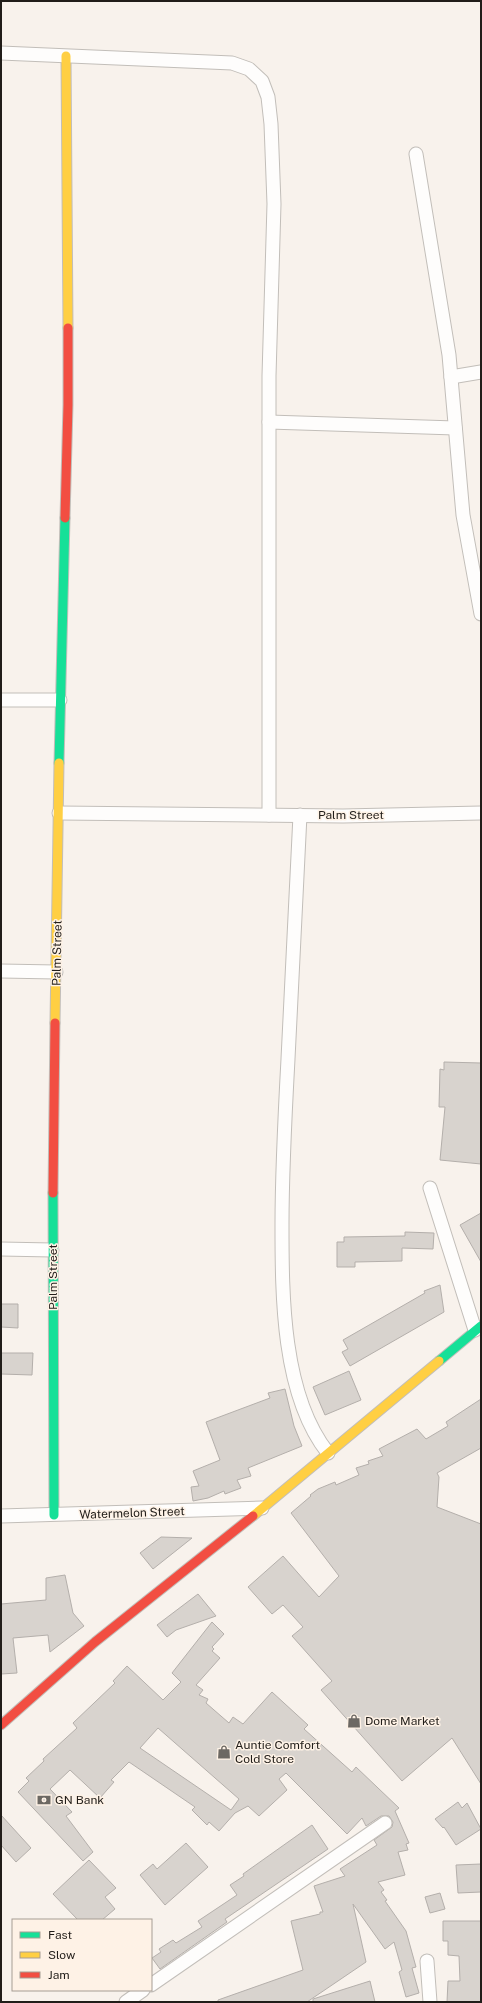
<svg xmlns="http://www.w3.org/2000/svg" width="482" height="2003" viewBox="0 0 482 2003" font-family="'Public Sans',sans-serif">
	<rect width="100%" height="100%" fill="#f8f2ec"/>
	<g fill="#d8d3ce" stroke="#b4afab" fill-rule="evenodd">
		<path d="M444,1062L481,1063V1164L440,1160L445,1107H439L440,1069L444,1070Z"/>
		<path d="M481,1213V1262L460,1225Z"/>
		<path d="M405,1232L434,1233L433,1249L402,1248V1261L355,1262V1267H337V1242H344V1237L405,1236Z"/>
		<path d="M440,1285L444,1312L350,1366L342,1352L348,1349L343,1340L425,1293L424,1291Z"/>
		<path d="M1,1304H18V1328L1,1327Z"/>
		<path d="M1,1353H33L32,1375L1,1374Z"/>
		<path d="M349,1371L361,1400L325,1415L313,1387Z"/>
		<path d="M285,1389L294,1426L302,1446L248,1468L251,1476L237,1480L241,1488L225,1494L224,1491L208,1498L193,1501L191,1487L199,1486L193,1471L220,1460L206,1422L270,1398L268,1393Z"/>
		<path d="M481,1399V1448L437,1473L439,1477L437,1507L481,1524V1784L452,1738L402,1781L321,1690L332,1681L292,1636L303,1627L283,1605L272,1614L248,1587L283,1556L319,1597L339,1576L291,1513L311,1496L310,1495L318,1489L335,1482L336,1485L359,1475L356,1468L369,1464L368,1461L383,1456L379,1449L417,1429L426,1439L448,1426L446,1422Z"/>
		<path d="M161,1537L192,1538L153,1569L140,1553Z"/>
		<path d="M65,1575L73,1613L84,1626L50,1652L48,1635L13,1638L17,1673L1,1674V1604L46,1600V1578Z"/>
		<path d="M198,1594L216,1616L176,1630L167,1637L157,1625Z"/>
		<path d="M212,1622L224,1634L212,1647L214,1649L212,1651L220,1658L196,1685L203,1690L199,1695L208,1699L206,1703L229,1723L233,1717L243,1724L272,1692L308,1725L304,1729L352,1772L356,1767L399,1808L395,1811L409,1843L406,1844L408,1850L398,1852L405,1875L378,1882L384,1890L381,1892L387,1900L385,1901L406,1931L416,1967L412,1968L419,1993L406,1997L399,1972L402,1970L394,1942L385,1949L353,1904L366,1962L307,2002H218V2000L303,1970L291,1921L320,1914V1912H323L314,1886L345,1876L340,1869L377,1845L374,1840L392,1827L393,1822L389,1816H381L366,1826L362,1818L347,1834L286,1773L279,1779L287,1790L259,1816L248,1806L235,1813L219,1831L209,1822L207,1825L192,1810L195,1807L129,1762L111,1780L114,1782L100,1798L70,1770L50,1789L72,1812L66,1816L93,1852L83,1861L18,1792L29,1781L26,1778L44,1761L43,1759L77,1728L73,1723L115,1683L113,1681L127,1666L163,1700L181,1682L172,1673ZM158,1728L239,1799L231,1810L140,1748Z"/>
		<path d="M458,1802L462,1808L467,1803L481,1829L456,1845L444,1827L443,1828L435,1819Z"/>
		<path d="M1,1815L31,1848L16,1862L1,1845Z"/>
		<path d="M312,1825L328,1849L225,1919L227,1922L160,1969L152,1958L161,1952L159,1949L173,1940L176,1943L202,1927L198,1921L237,1895L230,1885L244,1876L243,1874Z"/>
		<path d="M186,1843L208,1867L165,1905L140,1875L153,1864L157,1869Z"/>
		<path d="M89,1860L116,1888L105,1897L115,1909L102,1920H78L53,1894Z"/>
		<path d="M481,1864V1892L458,1893L456,1865Z"/>
		<path d="M440,1893L445,1909L430,1913L425,1897Z"/>
		<path d="M443,1921H481V2002H447L448,1981H460L459,1956L448,1955V1941H443Z"/>
		<path d="M370,1981L375,2002H313V1999Z"/>
	</g>
	<g fill="none" stroke-linecap="round" stroke-linejoin="round">
		<g stroke="#c2beb9" stroke-width="15">
			<g id="street">
				<path d="M1,53L232,63L249,69L262,81L268,97L271,124L274,204L269,376V815"/>
				<path d="M416,154L449,355L463,515L481,614"/>
				<path d="M451,377L481,372"/>
				<path d="M269,422L455,428"/>
				<path d="M1,700H60"/>
				<path d="M59,813L343,816L481,813"/>
				<path d="M300,815C296,896 292,977 288,1059C285,1114 282,1169 282,1224C282,1296 282,1395 328,1453"/>
				<path d="M1,971L56,972"/>
				<path d="M430,1188L475,1330"/>
				<path d="M1,1249L52,1250"/>
				<path d="M1,1516L262,1508"/>
				<path d="M427,1961L430,2002"/>
				<path d="M151,1985L385,1823"/>
				<path d="M126,2002L143,1990"/>
			</g>
		</g>
		<g stroke="#c2beb9" stroke-width="11">
			<g id="fast">
				<path d="M59,763L65,518"/>
				<path d="M53,1193L54,1515"/>
				<path d="M439,1361L481,1326"/>
			</g>
		</g>
		<g stroke="#c2beb9" stroke-width="11">
			<g id="slow">
				<path d="M66,56L68,328"/>
				<path d="M55,1023L59,763"/>
				<path d="M253,1516L439,1361"/>
			</g>
		</g>
		<g stroke="#c2beb9" stroke-width="11">
			<g id="jam">
				<path d="M65,518L68,405V328"/>
				<path d="M53,1193L55,1023"/>
				<path d="M1,1725L95,1642L253,1516"/>
			</g>
		</g>
		<use href="#street" stroke="#fefdfc" stroke-width="13"/>
		<use href="#fast" stroke="#16e098" stroke-width="9"/>
		<use href="#slow" stroke="#ffcf43" stroke-width="9"/>
		<use href="#jam" stroke="#f24e42" stroke-width="9"/>
	</g>
	<defs>
		<g id="shop-bare" transform="scale(1.08)"><path d="M-5-2.5h2.3a2.7 3.5 0 0 1 5.4 0H5L5.5 6h-11ZM-1.5-2.5h3a1.5 2.3 0 0 0-3 0Z" fill="#6c6863" stroke="#fef2e6" stroke-width="2.5" paint-order="stroke"/></g>
		<g id="bank-bare" transform="scale(1.08)"><path d="M-6-4H6V4H-6ZM0-2.3a2.3 2.3 0 1 0 0 4.6a2.3 2.3 0 1 0 0-4.6Z" fill="#6c6863" stroke="#fef2e6" stroke-width="2.5" paint-order="stroke"/></g>
	</defs>
	<g fill-rule="evenodd">
		<use href="#shop-bare" x="354" y="1721"/>
		<use href="#shop-bare" x="224" y="1752"/>
		<use href="#bank-bare" x="44" y="1800"/>
	</g>
	<g text-anchor="middle" stroke-width="3" stroke-linejoin="round" paint-order="stroke">
		<g font-size="12" fill="#211d19" stroke="#fef2e6">
			<text x="351" y="819">Palm Street</text>
			<text transform="translate(57 953) rotate(-89)" y="4">Palm Street</text>
			<text transform="translate(53 1277) rotate(-90)" y="4">Palm Street</text>
			<text transform="translate(132 1513) rotate(-2)" y="4">Watermelon Street</text>
		</g>
		<g font-size="12" fill="#211d19" stroke="#fef2e6" text-anchor="start">
			<text x="365" y="1725">Dome Market</text>
			<text x="235" y="1749">Auntie Comfort<tspan x="235" dy="14">Cold Store</tspan></text>
			<text x="55" y="1804">GN Bank</text>
		</g>
	</g>
	<rect width="482" height="2003" fill="none" stroke="#211d19" stroke-width="4"/>
	<rect x="12" y="1919" width="140" height="72" fill="#fef2e6" stroke="#a69d94"/>
	<rect x="20" y="1932" width="20" height="6" fill="#16e098" stroke="#a69d94"/>
	<text x="48" y="1939" font-size="12" fill="#211d19">Fast</text>
	<rect x="20" y="1952" width="20" height="6" fill="#ffcf43" stroke="#a69d94"/>
	<text x="48" y="1959" font-size="12" fill="#211d19">Slow</text>
	<rect x="20" y="1972" width="20" height="6" fill="#f24e42" stroke="#a69d94"/>
	<text x="48" y="1979" font-size="12" fill="#211d19">Jam</text>
</svg>
